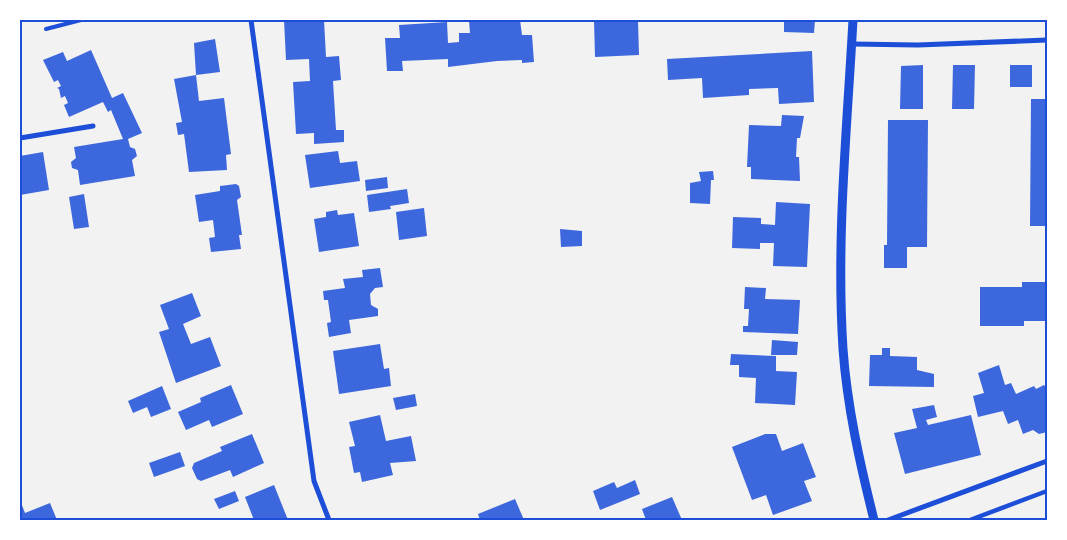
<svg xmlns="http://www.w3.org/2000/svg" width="1067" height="540" viewBox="0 0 1067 540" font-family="Quicksand,sans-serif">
	<rect width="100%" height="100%" fill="#f2f2f2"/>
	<g fill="#3d67dc">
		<path d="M284,20H324L326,57L339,56L341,80L333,81L336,130H344V142L314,144V133L296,134L293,82L310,81L309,59L286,60Z"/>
		<path d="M469,20H520L522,35H532L534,62L522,63V60L497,61L448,67V59L402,61L403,71H387L385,38H400L399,25L447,22L448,43L459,42V33H470Z"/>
		<path d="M594,20H638L639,55L595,57Z"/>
		<path d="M784,20H815L814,33L784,32Z"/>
		<path d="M215,39L220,72L196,75L194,43Z"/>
		<path d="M91,50L112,98L123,93L142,133L128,139L130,147L135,149L137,156L132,160L135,176L80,185L78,170L72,168L71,162L76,158L74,147L123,139L111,110L108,112L103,102L69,117L64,105L68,103L65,96L61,98L59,89L57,88L61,86L58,80L54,82L43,60L63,52L67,61Z"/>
		<path d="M812,51L814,102L779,104L778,88L749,89V95L703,98L702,78L668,80L667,59Z"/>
		<path d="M923,65V109H900L901,66Z"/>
		<path d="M953,65H975L974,109H952Z"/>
		<rect x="1010" y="65" width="22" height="22"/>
		<path d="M196,75L199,101L224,98L231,154L226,155L227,170L189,172L184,134L178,135L176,123L182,122L174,79Z"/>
		<path d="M1031,99H1047V226H1030Z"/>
		<path d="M782,115L804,116L800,138H797L796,157H799L800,181L751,179V167H747L749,125L781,126Z"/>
		<path d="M888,120H928L927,247H907V268H884V245H887Z"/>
		<path d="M338,151L340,163L357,161L360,181L310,188L305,155Z"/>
		<path d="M43,152L49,190L20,195V156Z"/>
		<path d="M713,171L714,180H711L710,204L690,203V183L701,181L699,172Z"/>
		<path d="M387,177L388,188L366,191L365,180Z"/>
		<path d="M236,184L239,186L241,197L237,200L242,235H239L241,249L211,252L209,238L215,237L213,220L199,222L195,195L220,191V186Z"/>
		<path d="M407,189L409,203L390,206L391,209L369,212L367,195Z"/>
		<path d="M84,194L89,227L74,229L69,197Z"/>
		<path d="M776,202L810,204L807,267L773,266L774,243H760V249L732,248L733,217L761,218V224L775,225Z"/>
		<path d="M424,208L427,236L399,240L396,212Z"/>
		<path d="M337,210L338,215L354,213L359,246L319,252L314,219L326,217V212Z"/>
		<path d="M560,229L582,231V246L561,247Z"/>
		<path d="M380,268L383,287L375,288L370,294L371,305L378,309V316L349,320L351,333L329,337L327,323L331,322L328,300H324L323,291L345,288L343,279L363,277L362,270Z"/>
		<path d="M1022,282H1047V321H1024V326H980V287H1022Z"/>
		<path d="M745,287L766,288L765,299L800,300L798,334L743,332V326H748L749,309H744Z"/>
		<path d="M192,293L201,316L183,324L191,344L210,337L221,366L176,383L159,332L169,329L160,305Z"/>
		<path d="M772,340L798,342L797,355H771Z"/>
		<path d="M380,344L384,369L389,368L391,386L339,394L333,351Z"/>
		<path d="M882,348H890V356L917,357V370L934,374V387L869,386L870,355H882Z"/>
		<path d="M731,354L776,356V371L797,372L795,405L755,403L756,378L739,377V365H730Z"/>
		<path d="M999,365L1005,385L1011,383L1016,394L1034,386L1036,389L1044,385L1047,388V432L1039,434L1033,430L1023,434L1018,420L1008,424L1003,411L978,417L973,396L984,393L978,373Z"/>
		<path d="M231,385L243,414L212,427L209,420L186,430L178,412L201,402L200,398Z"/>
		<path d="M162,386L171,409L151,417L147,407L133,413L128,401Z"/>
		<path d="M415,394L417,406L396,410L393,398Z"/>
		<path d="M934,405L937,417L926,420L928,425L971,415L981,455L905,474L894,433L917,428L912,409Z"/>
		<path d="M380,415L386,441L411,436L416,461L390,463L393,475L362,482L360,472L354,473L349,447L355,446L349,422Z"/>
		<path d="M252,434L264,463L233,477L230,470L201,481L197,479L192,468L194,463L222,451L220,447Z"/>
		<path d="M765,434H776L782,451L803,443L816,477L804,481L812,501L773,515L766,495L752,500L732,447Z"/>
		<path d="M180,452L185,466L154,477L149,463Z"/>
		<path d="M635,480L640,494L600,510L593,491L614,482L617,488Z"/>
		<path d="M274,485L288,520H254L245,497Z"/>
		<path d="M235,491L239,501L219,509L214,499Z"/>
		<path d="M672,497L682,520H646L642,509Z"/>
		<path d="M515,499L524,520H480L478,514Z"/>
		<path d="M20,500L25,513L50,503L57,520H20Z"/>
	</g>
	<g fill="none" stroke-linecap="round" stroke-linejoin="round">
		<path stroke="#1d4ed8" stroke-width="4" d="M46,29L81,20"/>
		<path stroke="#1d4ed8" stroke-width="4.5" d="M970,520L1047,491"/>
		<g stroke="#1d4ed8" stroke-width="5">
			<path d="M251,20L314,481L329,520"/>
			<path d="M852,44L918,45L1047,40"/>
			<path d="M20,138L93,126"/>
			<path d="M888,520L1047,461"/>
		</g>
		<path stroke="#1d4ed8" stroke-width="9" d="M853,20C847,129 836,239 843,349C847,406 860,464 874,520"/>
	</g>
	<rect width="1067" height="540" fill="none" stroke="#ffffff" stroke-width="42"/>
	<rect x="21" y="21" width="1025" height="498" fill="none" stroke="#1d4ed8" stroke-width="2"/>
</svg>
